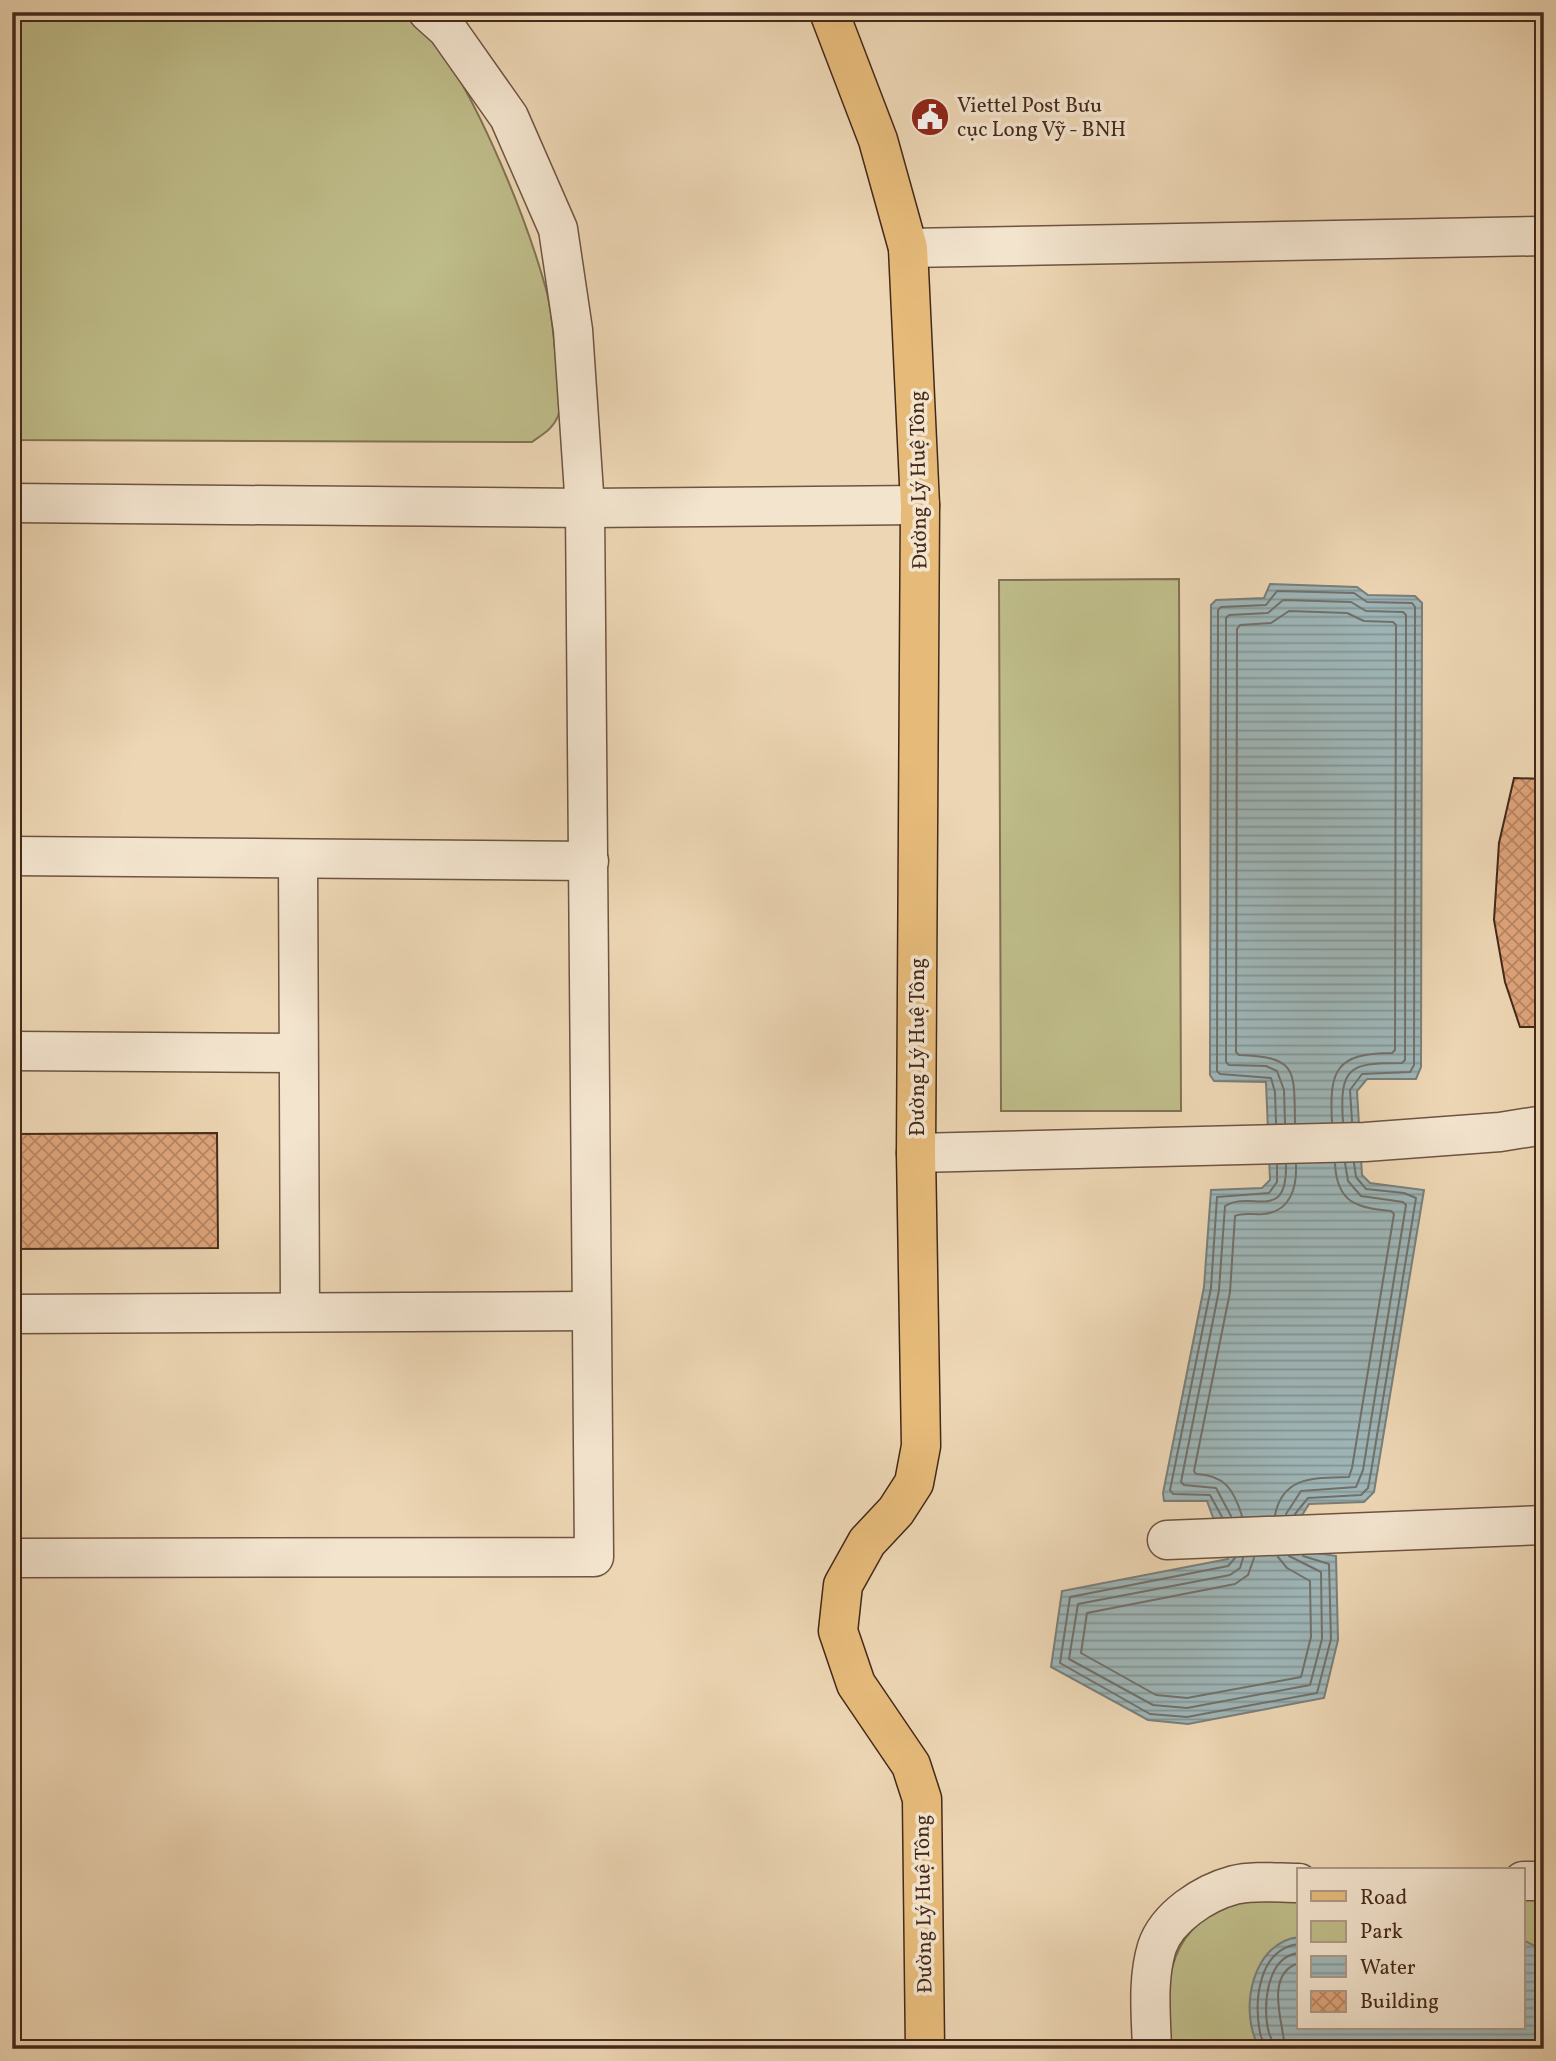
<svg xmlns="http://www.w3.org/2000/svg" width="1556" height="2061" viewBox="0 0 1556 2061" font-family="Vollkorn,serif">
	<defs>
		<pattern id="water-rules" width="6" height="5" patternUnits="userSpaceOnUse" patternTransform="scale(1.75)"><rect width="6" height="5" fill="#9eb6b8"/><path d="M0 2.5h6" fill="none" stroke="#829495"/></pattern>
		<pattern id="building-cross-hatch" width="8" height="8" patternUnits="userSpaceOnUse" patternTransform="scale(1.75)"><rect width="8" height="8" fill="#dfa47a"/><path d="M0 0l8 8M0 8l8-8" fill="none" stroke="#b68663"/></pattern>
	</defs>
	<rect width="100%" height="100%" fill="#edd6b4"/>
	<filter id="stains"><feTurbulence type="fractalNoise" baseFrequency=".00286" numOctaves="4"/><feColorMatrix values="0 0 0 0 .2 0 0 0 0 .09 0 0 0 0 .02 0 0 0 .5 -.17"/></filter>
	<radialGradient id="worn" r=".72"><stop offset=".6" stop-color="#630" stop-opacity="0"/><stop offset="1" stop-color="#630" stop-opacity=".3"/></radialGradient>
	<g fill="#bebc89" stroke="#817252" stroke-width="2">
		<path d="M12,12H410C466,64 525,214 546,289C552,310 553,335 556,358C558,375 564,399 558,416C553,429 543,434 532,442L12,440Z"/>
		<path d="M1179,579L1181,1111H1001L999,580Z"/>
		<path d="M1245,1900H1299V2028H1523V1900H1544V2049H1168C1166,1976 1165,1925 1245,1900Z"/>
	</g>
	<g fill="url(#water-rules)" stroke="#7a7e79" stroke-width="2">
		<path d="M1270,584L1357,587L1368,595L1415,596L1422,603L1421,1067L1416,1079H1367L1357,1091L1362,1175L1370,1183L1424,1190L1374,1492L1364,1502L1309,1504L1301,1517L1312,1552L1336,1556L1338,1640L1324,1698L1188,1724L1148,1720L1051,1667L1062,1591L1228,1559L1207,1501H1164L1163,1493L1204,1287L1211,1190L1262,1188L1270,1180L1266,1082L1214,1081L1210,1075L1211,605L1216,600L1264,598Z"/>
		<path d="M1299,1937V2028H1523V1940L1535,1946L1544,1957L1542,2049H1260C1238,2013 1251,1942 1299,1937Z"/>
	</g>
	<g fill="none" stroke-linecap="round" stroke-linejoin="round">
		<g stroke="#71706a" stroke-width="2">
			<path d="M1276,1123L1275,1092L1271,1078L1220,1074L1217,1071L1218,610L1221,607L1266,605L1277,591L1354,593L1367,602L1412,603L1415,607L1414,1065L1410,1072L1362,1074L1350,1090L1352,1121"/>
			<path d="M1285,1123L1284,1090L1277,1071L1266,1066L1229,1065L1226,1062V618L1229,615L1268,613L1283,600L1351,602L1366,611L1403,612L1406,615L1405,1060L1402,1063C1350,1063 1339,1066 1343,1122"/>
			<path d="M1295,1123C1294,1070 1298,1057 1239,1055L1236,1052L1237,629L1240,625L1271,623L1289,611L1347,613L1364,621L1393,622L1396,625L1395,1050L1392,1053C1336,1053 1329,1070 1332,1122"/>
			<path d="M1286,1514L1301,1491L1356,1487L1363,1470L1406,1205L1403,1202L1361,1196L1348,1181L1345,1163"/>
			<path d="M1295,1514L1308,1498L1361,1495L1368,1488L1371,1472L1416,1198L1404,1193L1366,1189L1356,1177L1354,1163"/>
			<path d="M1275,1515C1283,1475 1316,1478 1349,1477L1352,1468L1394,1214L1391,1211C1357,1208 1337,1203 1335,1164"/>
			<path d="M1231,1516L1216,1488L1184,1485L1181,1482L1219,1290L1225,1206C1252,1190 1287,1223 1286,1165"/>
			<path d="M1242,1516C1234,1490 1225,1475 1196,1474L1194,1471L1230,1292L1235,1216C1243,1212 1253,1215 1263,1214C1290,1212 1297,1188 1296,1165"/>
			<path d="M1222,1517L1210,1495L1173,1494L1170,1490L1211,1288L1217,1197L1269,1193L1277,1182V1165"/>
			<path d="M1235,1558L1228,1566L1070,1597L1060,1663L1150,1714L1187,1717L1317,1693L1331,1639L1329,1564L1303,1556"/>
			<path d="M1243,1558L1240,1568L1230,1575L1078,1604L1069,1659L1153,1705L1187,1708L1310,1685L1322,1639L1321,1572L1289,1556"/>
			<path d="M1254,1558L1248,1575L1235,1584L1087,1613L1081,1653L1156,1695L1187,1698L1301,1677L1311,1637L1310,1581L1287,1568L1278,1557"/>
			<path d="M1265,2049C1265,2043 1261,2039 1260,2033C1254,2001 1258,1949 1299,1944"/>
			<path d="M1274,2049C1274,2042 1271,2039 1269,2033C1262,2008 1266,1956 1299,1953"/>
			<path d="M1285,2049C1284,2025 1263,1974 1299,1963"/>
		</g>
	</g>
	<g fill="url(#building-cross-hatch)" stroke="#44291b" stroke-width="2">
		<path d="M1514,778L1544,779V1027H1520L1505,982L1494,920L1499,843Z"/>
		<path d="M217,1133L218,1248L12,1249V1134Z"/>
	</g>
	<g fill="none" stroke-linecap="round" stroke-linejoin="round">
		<g stroke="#6e5441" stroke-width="41">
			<g id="minor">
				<path d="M908,248L1544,236"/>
				<path d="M12,503L585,508L920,505"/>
				<path d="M12,856L589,861"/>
				<path d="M298,859L300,1312"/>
				<path d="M12,1051L298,1053"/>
				<path d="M916,1153L1365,1142L1500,1132L1544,1125"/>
				<path d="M12,1314L591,1311"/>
				<path d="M1167,1540L1544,1525"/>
				<path d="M12,1558L594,1557L585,508L573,330L558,229L509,117L447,29L428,12"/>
				<path d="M1523,1881H1544"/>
				<path d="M1152,2049C1151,2016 1147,1979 1157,1947C1167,1917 1204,1893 1234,1885C1254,1880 1278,1883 1299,1883"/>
			</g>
		</g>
		<g stroke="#44291b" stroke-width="41">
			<path id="major" d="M829,12L878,140L908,248L920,505L916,1153L921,1446L914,1483L896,1511L867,1542L843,1585L838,1631L856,1684L911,1765L922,1799L925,2049"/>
		</g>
		<use href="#minor" stroke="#f3e4ce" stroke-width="38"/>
		<use href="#major" stroke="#e6bb7a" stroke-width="38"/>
	</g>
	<defs>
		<g id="civic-disc" transform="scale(2.0125)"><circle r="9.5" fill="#8f2418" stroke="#f3e4ce"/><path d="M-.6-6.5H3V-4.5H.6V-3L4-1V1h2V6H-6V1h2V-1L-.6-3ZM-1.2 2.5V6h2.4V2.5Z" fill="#fff"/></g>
	</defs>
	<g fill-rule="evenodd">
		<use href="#civic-disc" x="930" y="117"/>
	</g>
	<g text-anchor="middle" stroke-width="7" stroke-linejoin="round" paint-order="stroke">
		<g font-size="21" fill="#44291b" stroke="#f3e4ce" text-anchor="start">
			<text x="957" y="112">Viettel Post Bưu<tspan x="957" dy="24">cục Long Vỹ - BNH</tspan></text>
		</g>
		<g font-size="21" fill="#44291b" stroke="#f3e4ce">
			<text transform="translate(918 480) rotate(-91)" y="7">Đường Lý Huệ Tông</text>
			<text transform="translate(917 1047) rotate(-90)" y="7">Đường Lý Huệ Tông</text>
			<text transform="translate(923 1904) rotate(-91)" y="7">Đường Lý Huệ Tông</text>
		</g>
	</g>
	<rect width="1556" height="2061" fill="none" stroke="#edd6b4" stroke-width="42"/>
	<rect x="14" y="14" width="1528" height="2033" fill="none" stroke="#44291b" stroke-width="3.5"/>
	<rect x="21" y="21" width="1514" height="2019" fill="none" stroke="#44291b" stroke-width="2"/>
	<rect x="1297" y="1868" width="228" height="161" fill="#f3e4ce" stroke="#ad9986" stroke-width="2"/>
	<rect x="1311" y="1891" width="35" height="10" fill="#e6bb7a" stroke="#ad9986" stroke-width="2"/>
	<text x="1360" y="1904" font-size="21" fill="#44291b">Road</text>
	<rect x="1311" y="1921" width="35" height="21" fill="#bebc89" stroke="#ad9986" stroke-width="2"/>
	<text x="1360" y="1938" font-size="21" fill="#44291b">Park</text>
	<rect x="1311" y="1956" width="35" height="21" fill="url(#water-rules)" stroke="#ad9986" stroke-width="2"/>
	<text x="1360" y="1974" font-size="21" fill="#44291b">Water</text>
	<rect x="1311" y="1991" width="35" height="21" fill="url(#building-cross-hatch)" stroke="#ad9986" stroke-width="2"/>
	<text x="1360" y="2008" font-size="21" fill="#44291b">Building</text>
	<rect width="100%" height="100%" filter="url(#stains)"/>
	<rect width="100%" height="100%" fill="url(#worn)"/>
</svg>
